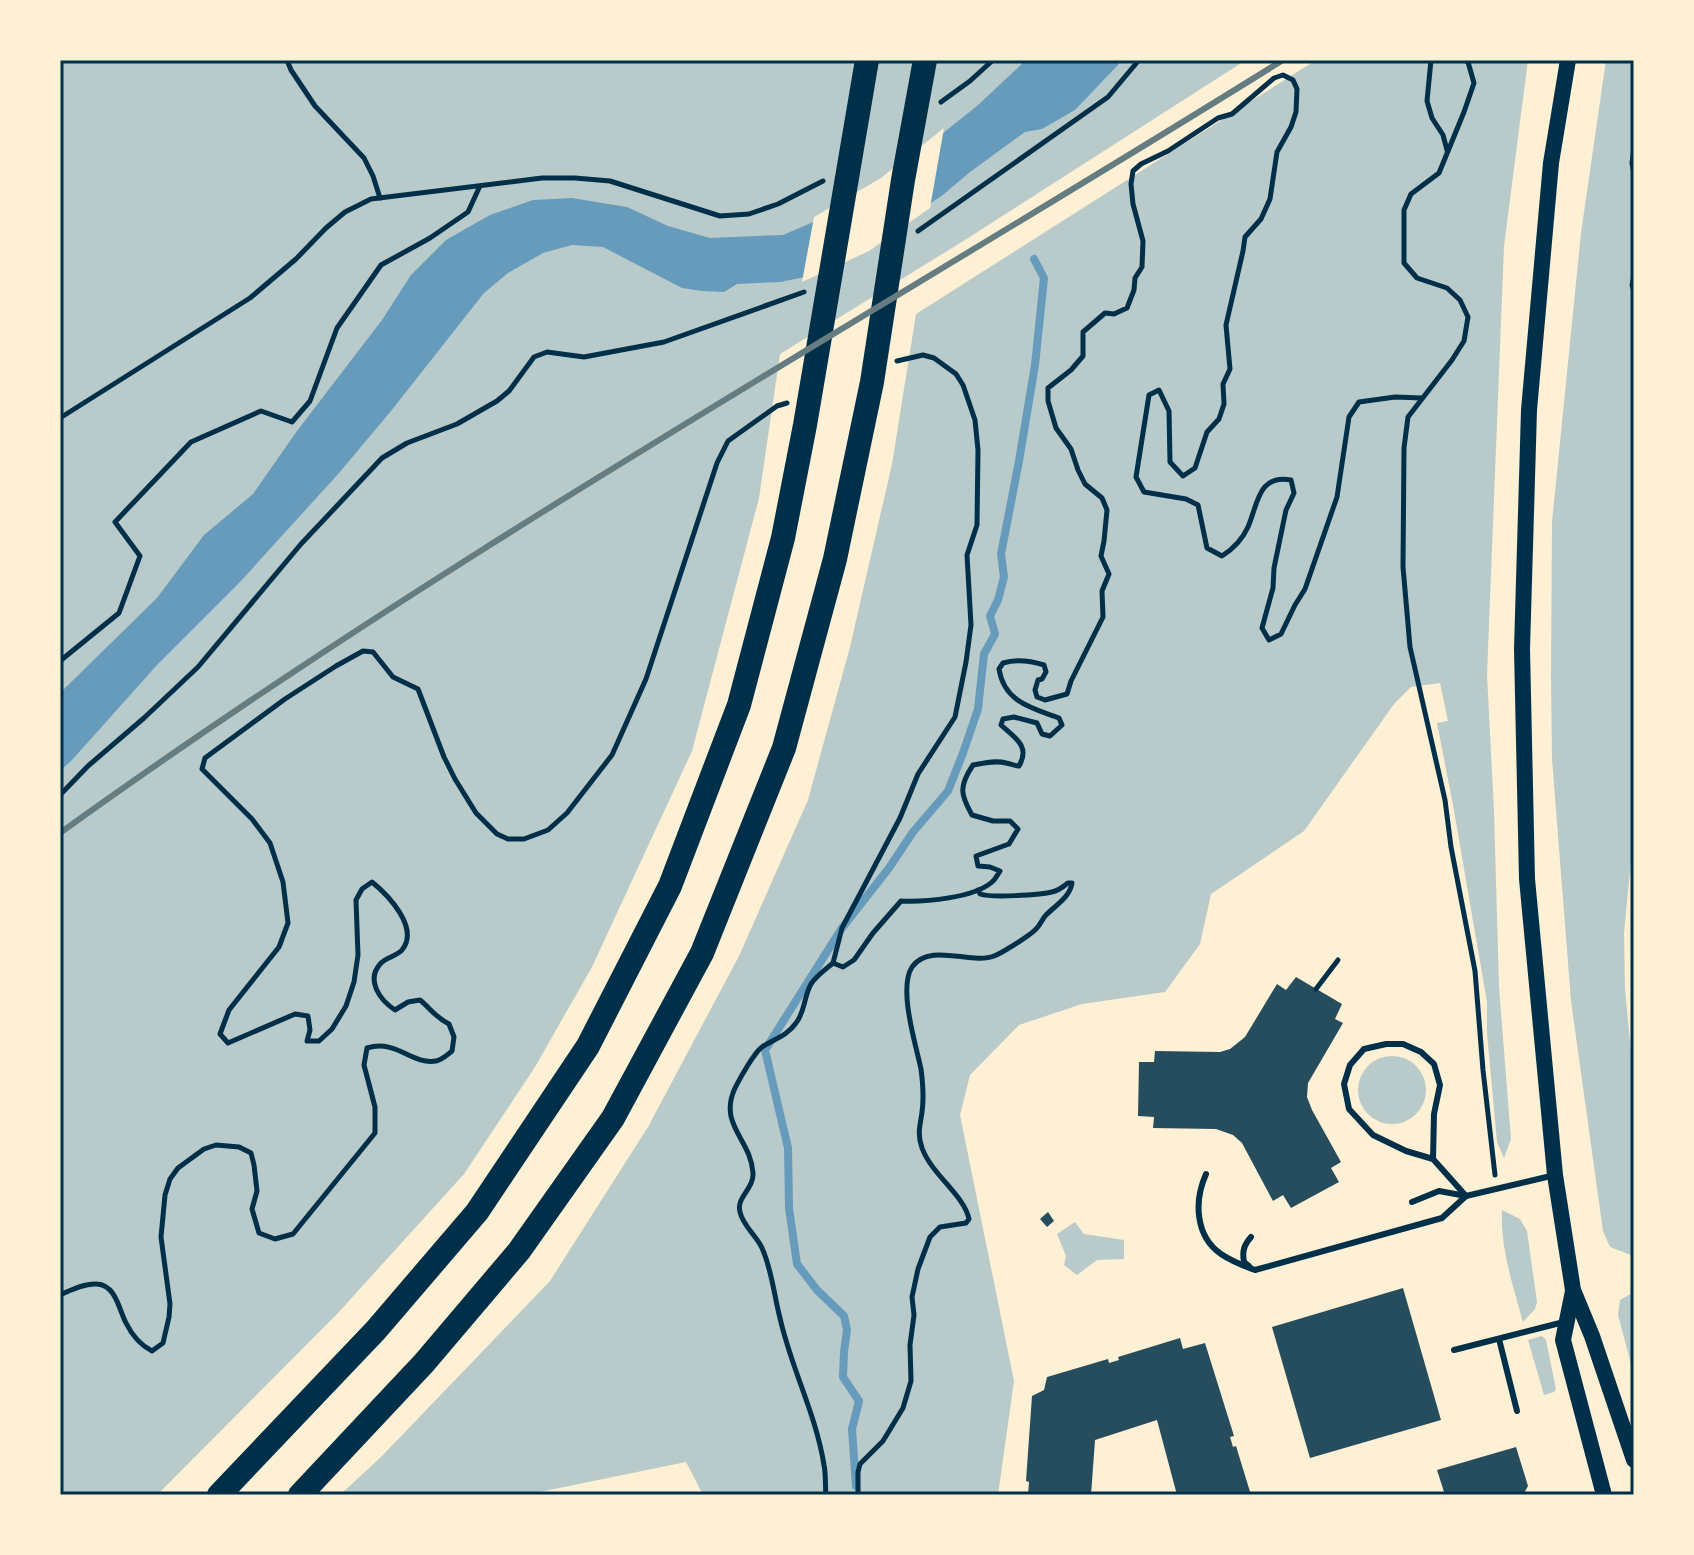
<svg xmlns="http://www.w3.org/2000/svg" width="1694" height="1555" viewBox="0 0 1694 1555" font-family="'Public Sans',sans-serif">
	<rect width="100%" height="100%" fill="#fdf0d5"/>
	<g fill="#b9caca">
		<path d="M60,60H1246L965,240L780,354L759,498L692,751L592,967L535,1067L464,1174L338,1313L157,1495H60Z"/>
		<path d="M1316,60H1528L1504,246L1487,675L1494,811L1499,987L1511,1139L1504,1158L1497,1142L1487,1033V1002L1453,805L1437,723L1448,721L1440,683L1411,687L1394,704L1304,831L1211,894L1200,944L1165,992L1082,1004L1019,1025L970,1075L960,1115L1014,1381L998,1495H703L686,1462L525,1495H340L382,1456L550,1281L648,1127L739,956L808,800L850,647L892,464L916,314Z"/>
		<path d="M1606,60H1634V829L1624,933L1625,988L1634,1085V1254L1631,1255L1610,1247L1603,1231L1571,1001L1552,759L1551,678L1552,522L1581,233Z"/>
		<circle cx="1392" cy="1090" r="34"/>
		<path d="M1502,1210L1520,1219L1527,1231L1537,1302L1535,1309L1523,1322C1513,1286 1500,1247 1502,1210Z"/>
		<path d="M1075,1222L1084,1234L1124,1240V1259L1097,1260L1077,1275L1064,1265L1066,1256L1057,1234Z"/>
		<path d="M1634,1292V1375L1618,1315L1620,1300Z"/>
		<path d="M1542,1336L1546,1340L1556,1389L1554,1392L1544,1395L1528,1340Z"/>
	</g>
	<path fill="#669bbc" d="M1026,60H1120L1118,65L1075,110L1042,129L1025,132L970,172L944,194L867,248L805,277L780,282L737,284L724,292L702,291L682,288L603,247L572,245L543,253L508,273L484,293L391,411L339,473L240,582L157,665L72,760L60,771V693L157,598L204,535L253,494L297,431L382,320L411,275L446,240L490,215L533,200L572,198L627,207L668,226L710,238L783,235L811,223L883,181L977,106Z"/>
	<path fill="#fdf0d5" d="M944,128L930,208L869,251L802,282L814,217L881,178Z"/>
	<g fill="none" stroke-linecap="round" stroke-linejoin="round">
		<path stroke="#669bbc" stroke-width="8" d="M856,1486L852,1429L859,1401L843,1377L844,1352L847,1330L844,1316L817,1290L797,1264L789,1208L788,1148L765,1050L842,928L889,868L913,832L948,791L963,753L978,709L984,654L995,634L990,616L998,600L1004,577L1001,554L1019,461L1035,365L1044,278L1034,259"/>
	</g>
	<g fill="#264d5e">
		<path d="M1296,977L1342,1004L1335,1019L1343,1023L1308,1083L1307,1097L1312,1110L1341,1162L1331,1168L1339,1182L1291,1208L1283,1195L1273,1201L1242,1143L1233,1135L1216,1129L1153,1128L1154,1117L1138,1116L1139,1062H1154L1155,1051L1220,1052L1230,1049L1245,1037L1277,984L1286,990Z"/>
		<path d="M1048,1212L1054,1221L1047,1227L1040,1219Z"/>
		<path d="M1403,1288L1441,1420L1310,1458L1272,1327Z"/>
		<path d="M1180,1338L1183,1349L1205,1343L1234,1436L1230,1437L1233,1447L1236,1446L1251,1495H1177L1157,1420L1095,1440L1091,1495H1028L1029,1482L1026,1481L1032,1396L1044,1390L1047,1377L1108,1359L1109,1363L1119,1360L1118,1357Z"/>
		<path d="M1516,1447L1528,1486L1523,1495H1445L1437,1470Z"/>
	</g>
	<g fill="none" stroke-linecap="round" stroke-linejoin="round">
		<g stroke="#003049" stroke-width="5">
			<path d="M287,60L291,70L315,106L364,158L373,176L380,198"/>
			<path d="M1431,60L1427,101L1432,118L1443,135L1447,150"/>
			<path d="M1464,60L1468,62L1474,83L1464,112L1439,173L1411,194L1404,210V263L1417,278L1447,288L1460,300L1468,317L1464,341L1452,360L1408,417L1404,448L1403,567L1410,647L1445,800L1451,847L1475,971L1483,1070L1495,1175"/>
			<path d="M941,102L970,81L993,60"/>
			<path d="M1634,148L1632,163L1634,174"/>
			<path d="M918,231L1108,97L1139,60"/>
			<path d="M1634,276L1632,285L1634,291"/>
			<path d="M897,361L923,355L934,358L956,374L963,385L975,420L978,450L977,525L967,555L971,625L966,662L955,717L918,774L900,818L842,928L833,963L843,967L854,960L873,933L901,901C925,902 974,898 992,882C996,879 997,875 1000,871L990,867L978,866L976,856L1009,844L1018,829L1010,821H993L972,815C960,794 959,786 973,765C984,763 996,760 1006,763C1011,764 1015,766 1019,766C1031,746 1014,737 1001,725L1003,719L1014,717L1037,723L1042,734L1050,736L1062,725L1059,718C1032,708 1004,702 999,669L1003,663C1016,659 1031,661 1044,665L1046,672L1042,679L1038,680L1035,690L1037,697L1045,700L1067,694L1071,681L1103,617L1102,591L1109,574L1101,556L1104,541L1107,510L1102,498L1085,484L1078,470L1071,449L1056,428L1048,401V388L1071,370L1083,356V332L1105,313L1114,314L1127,308L1134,290L1135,278L1142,267L1143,241L1133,204L1131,184L1133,171L1141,164L1168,151L1218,118L1232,114L1274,78L1283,75L1293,80L1297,89L1296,112L1291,127L1277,152L1270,199L1261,219L1245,237L1243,251L1226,325L1230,369L1223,384L1224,404L1219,419L1207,432L1195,468L1183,476L1170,462L1169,411L1159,390L1149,395L1136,477L1144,492L1186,499L1198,505L1207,548L1222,556C1233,549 1242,540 1248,527C1258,504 1258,474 1291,480L1294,493L1286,510L1274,568L1273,588L1262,628L1269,640L1281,634L1295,605L1305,589L1337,497L1349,417L1359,402L1395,397L1422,398"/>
			<path d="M60,418L250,298L296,259L326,228L345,212L371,199L542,178H575L610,181L720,216L749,214L778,204L823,181"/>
			<path d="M60,661L119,613L140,556L115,522L191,442L261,411L292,422L310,401L337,328L381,265L430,238L468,212L479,188"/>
			<path d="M60,795L88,766L144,718L198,667L301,544L382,458L407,443L457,424L497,401L509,391L534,357L547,352L584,357L664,342L804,292"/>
			<path d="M1316,989L1338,960"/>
			<path d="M60,1295C70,1290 86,1283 97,1284C116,1285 119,1310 126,1323C132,1335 140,1345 152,1351L163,1343L169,1317L170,1304L161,1237L165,1195L170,1179L178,1168L204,1149L216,1145L239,1147L251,1153L254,1165L257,1191L252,1209L259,1233L275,1239L293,1234L375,1133V1107L364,1065L367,1048C397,1039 411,1065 436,1061C442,1060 447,1055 452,1051L454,1037L449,1024C435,1017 431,1009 420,1000L408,1002L395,1010C380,1000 365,980 381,963C387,957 397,956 402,950C420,928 388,895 372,882L362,889L356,900L358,955L354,982L346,1006L332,1029L319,1041H307L310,1030L308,1016L295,1014L228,1043L220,1034L229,1010L279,947L288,923L283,882L270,843L252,819L202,769L205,758L285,699L336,666L363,651L373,652L393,677L418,689L444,757L455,779L476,813L497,834L508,839H524L548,830L567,813L612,755L646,679L717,463L728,441L777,406L787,403"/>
			<path d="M826,1495C825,1485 826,1474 824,1465C816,1414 791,1368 780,1318C774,1295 772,1270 762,1248C756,1235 743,1226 740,1212C736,1197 754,1189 753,1173C751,1139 718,1125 735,1088C740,1078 754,1053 762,1047C774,1039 787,1036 796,1023C805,1012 804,996 811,984C816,976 826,969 833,963"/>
			<path d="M858,1495V1472L860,1464L883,1441L903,1408L911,1381L910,1345L914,1315L912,1297L918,1269L930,1237L940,1227L966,1223L969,1219C964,1195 932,1175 922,1148C917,1133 920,1127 922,1112C924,1098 923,1084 921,1069C916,1045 898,989 912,967C930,942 971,965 994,956C1002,953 1029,936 1035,930C1040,926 1042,919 1046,915C1056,905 1070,897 1072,883H1068C1063,887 1058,891 1052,892C1038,895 992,898 980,894L978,890"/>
		</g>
		<g stroke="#003049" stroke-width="6">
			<path d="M1433,1159L1406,1151L1373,1135L1349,1109L1344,1084L1350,1065L1364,1049L1386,1044H1403L1421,1052L1434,1064L1440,1085L1434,1114L1433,1159L1466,1196L1555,1175"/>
			<path d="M1206,1174C1194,1201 1195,1236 1221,1254C1231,1261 1244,1266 1255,1270L1442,1218L1466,1196"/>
			<path d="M1412,1202L1439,1191L1466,1196"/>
			<path d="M1249,1266L1244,1262C1242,1251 1244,1245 1251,1237"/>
			<path d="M1499,1339L1517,1411"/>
			<path d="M1454,1350L1564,1322"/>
		</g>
		<g stroke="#003049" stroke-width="16">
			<path d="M1568,60L1551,163L1529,410L1522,649L1527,879L1555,1175L1573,1290L1592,1336L1634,1460"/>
			<path d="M1573,1291L1563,1340L1604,1495"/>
		</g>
		<g stroke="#003049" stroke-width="24">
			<path d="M219,1495L376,1330L477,1212L588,1046L670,886L739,705L783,538L805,425L867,60"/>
			<path d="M300,1495L424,1363L519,1251L613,1118L702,953L784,748L835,559L872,382L903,180L925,60"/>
		</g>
		<path stroke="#657d81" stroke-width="6" d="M60,833C451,551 874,315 1283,60"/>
	</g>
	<rect width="1694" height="1555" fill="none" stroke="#fdf0d5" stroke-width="124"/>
	<rect x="62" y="62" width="1570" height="1431" fill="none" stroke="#003049" stroke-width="3"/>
</svg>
